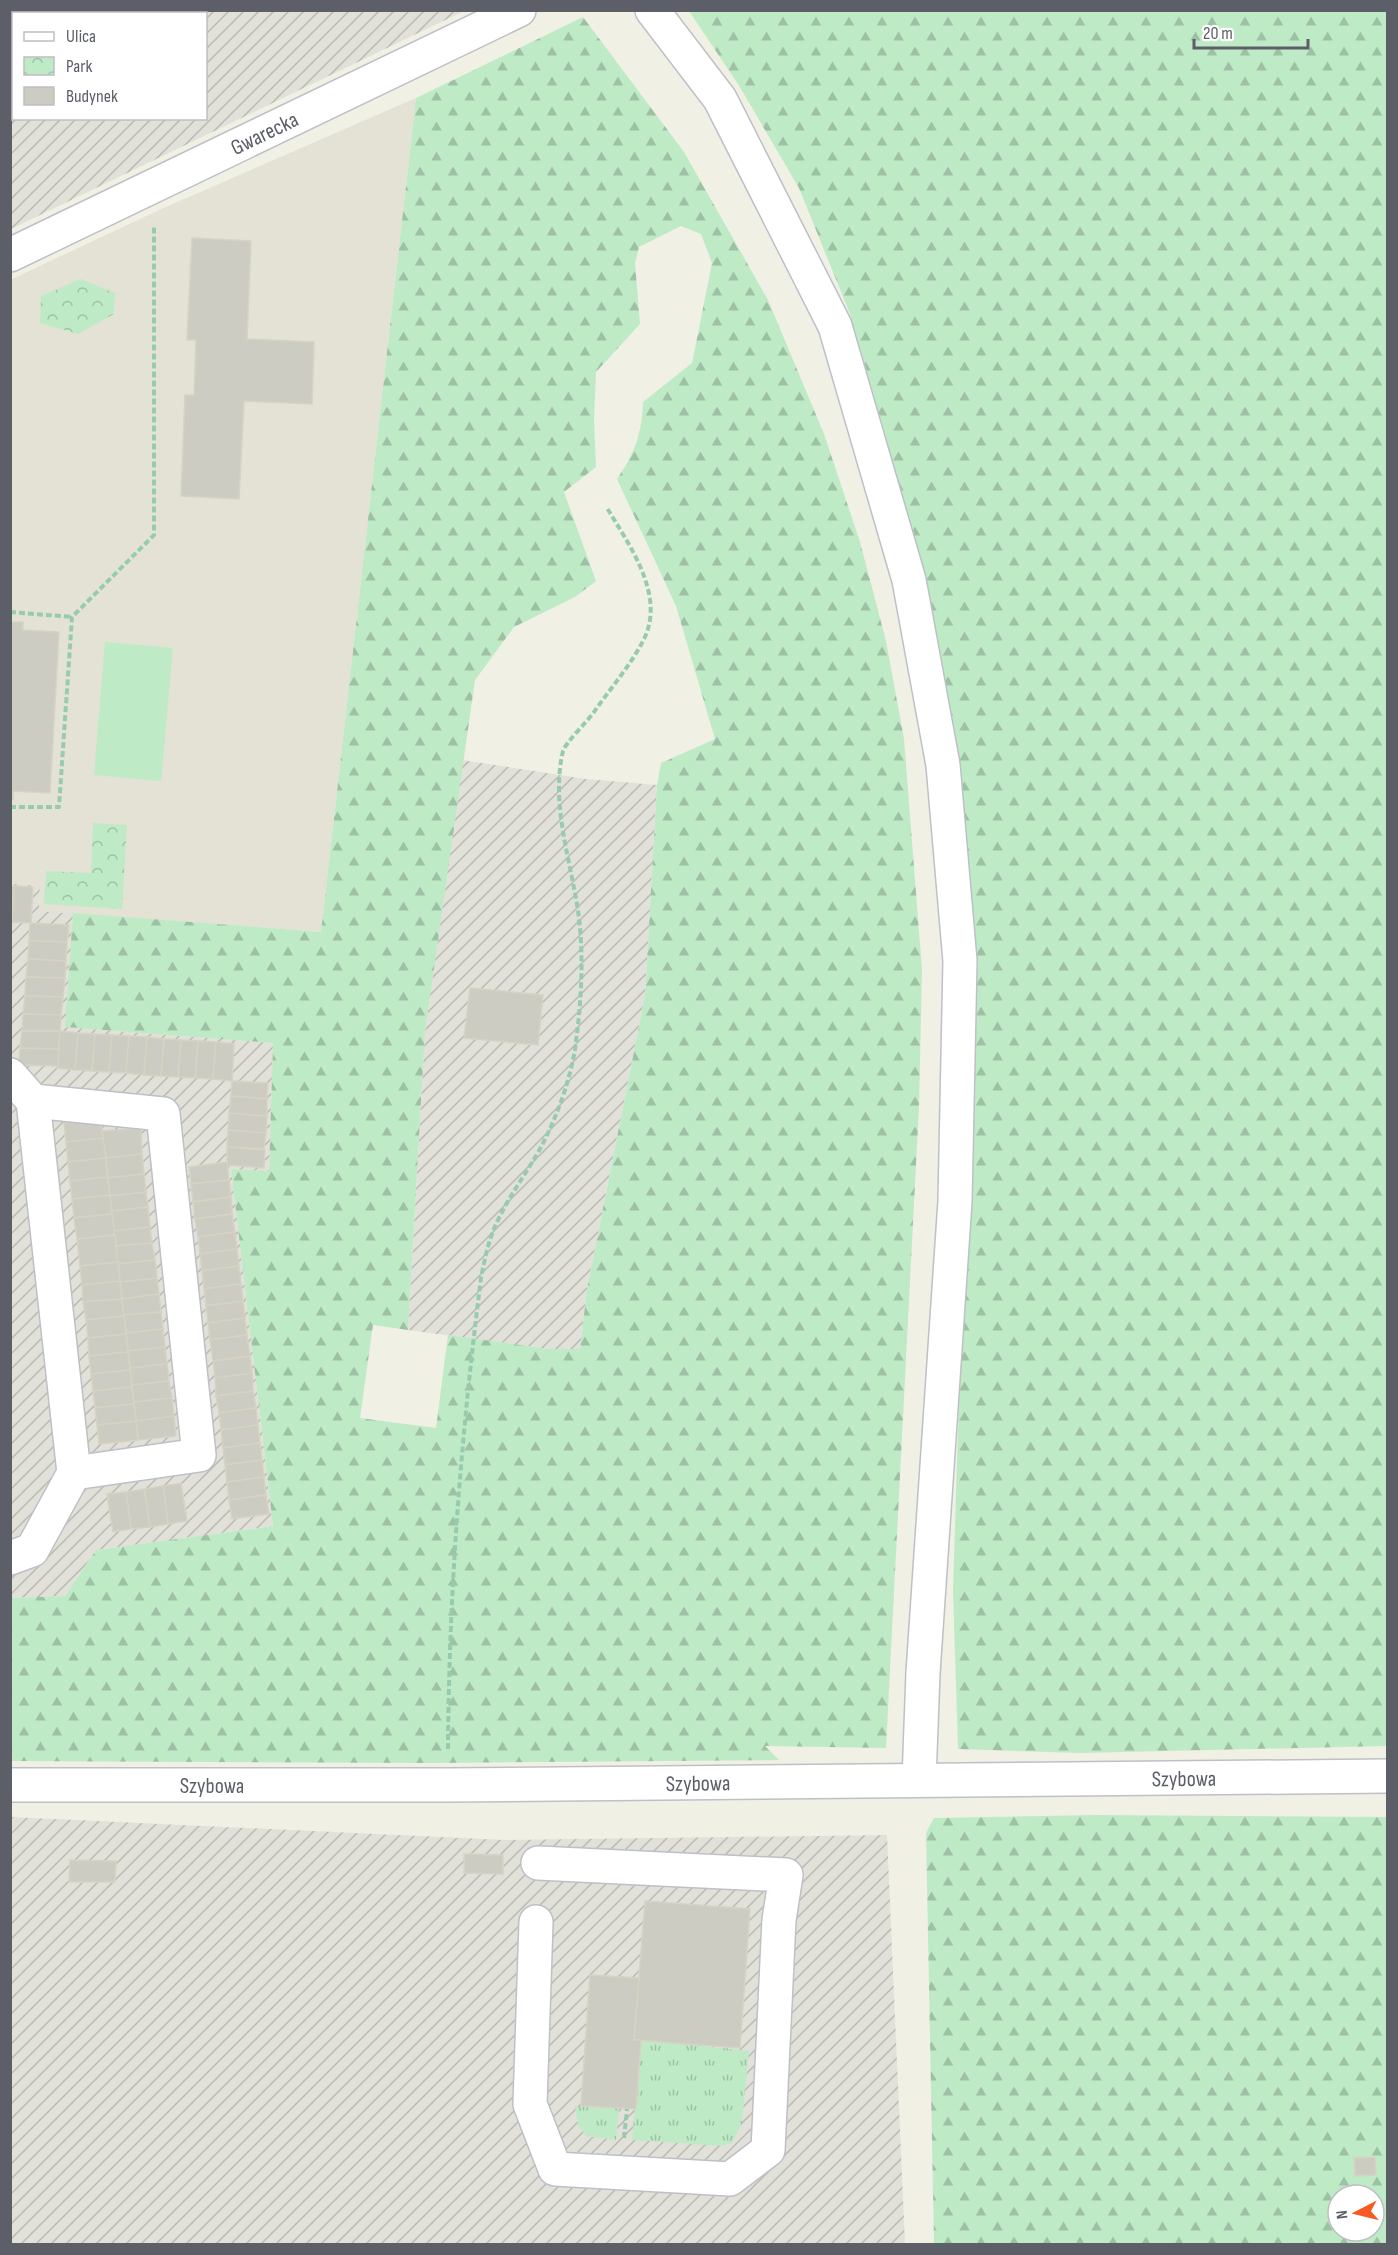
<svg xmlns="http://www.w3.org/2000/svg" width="1398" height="2255" viewBox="0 0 1398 2255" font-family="'Sofia Sans Condensed',sans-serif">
	<defs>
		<pattern id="industrial-furrows" width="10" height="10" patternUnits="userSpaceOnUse" patternTransform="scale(1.5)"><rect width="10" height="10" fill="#e1e1d9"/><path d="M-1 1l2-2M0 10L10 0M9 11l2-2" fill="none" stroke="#babab4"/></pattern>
		<pattern id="grass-tufts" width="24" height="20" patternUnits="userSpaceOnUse" patternTransform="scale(1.5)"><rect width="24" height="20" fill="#bfeac6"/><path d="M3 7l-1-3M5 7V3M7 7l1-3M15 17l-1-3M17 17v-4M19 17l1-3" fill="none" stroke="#9ec1a5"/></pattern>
		<pattern id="forest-firs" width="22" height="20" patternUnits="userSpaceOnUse" patternTransform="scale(1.5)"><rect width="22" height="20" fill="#bfeac6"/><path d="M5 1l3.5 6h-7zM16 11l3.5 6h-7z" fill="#9ec1a5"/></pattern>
		<pattern id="park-crowns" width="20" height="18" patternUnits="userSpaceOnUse" patternTransform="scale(1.5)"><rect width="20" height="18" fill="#bfeac6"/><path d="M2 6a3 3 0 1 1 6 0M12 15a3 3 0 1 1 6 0" fill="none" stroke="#9ec1a5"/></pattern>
	</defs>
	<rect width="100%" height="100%" fill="#f0f0e5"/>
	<g fill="url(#industrial-furrows)" fill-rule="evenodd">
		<path d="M11,10H464V11L11,229ZM14,14H206V118H14Z"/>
		<path d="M462,760L586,779L657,785L645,996L587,1289L580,1350L549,1349L408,1330L425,1032Z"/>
		<path d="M10,883L40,886L39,911L73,913L66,1027L273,1043L269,1172L231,1169L273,1526L96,1550L65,1596L11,1598Z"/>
		<path d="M11,1817L504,1840L887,1835L905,2244H11Z"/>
	</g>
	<path fill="#e3e2d5" d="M416,98L321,932L39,911L40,886L11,883L10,280L159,210Z"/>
	<g fill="url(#grass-tufts)">
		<path d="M641,2040L749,2051L742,2122L733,2142L723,2146L632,2140Z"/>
		<path d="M575,2106L619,2108L616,2140L586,2136L578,2125Z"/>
	</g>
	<g fill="url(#forest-firs)" fill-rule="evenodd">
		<path d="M689,11H1387V1746L1080,1753L958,1749L953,1591L969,1073L925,609L885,434L850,314L799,188L738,84Z"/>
		<path d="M583,17L684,152L768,300L824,434L860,542L886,641L904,739L922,970L919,1106L886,1748L765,1746L779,1760L432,1763L11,1761V1598L65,1596L96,1550L273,1526L231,1169L269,1171L273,1043L65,1027L73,913L321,932L416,98ZM681,226L701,234L712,263L692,363L643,402C642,433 635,453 617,479L676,606L715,739L661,763L657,785L645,996L587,1289L580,1349H549L448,1335L436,1428L360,1418L373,1325L408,1330L425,1032L475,680L514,627L575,597L596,581L564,492L596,467L594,420L596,372L640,324L635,263L639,247Z"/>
		<path d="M1095,1815L1387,1817V2244H934L926,1833L934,1818ZM1338,2195H1374V2231H1338Z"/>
	</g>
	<g fill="url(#park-crowns)">
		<path d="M81,279L115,293L114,314L78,334L40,323L41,296Z"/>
		<path d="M93,823L127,825L122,909L44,904L46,871L91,873Z"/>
	</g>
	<path fill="#bfeac6" d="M105,642L173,648L161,781L94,775Z"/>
	<g fill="#cdccc3" stroke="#d6d3c2" stroke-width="1.5">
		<path d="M192,238L251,241L247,339L314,342L312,404L244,401L239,499L181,496L185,395H194L196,340H187Z"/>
		<path d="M10,622H23V630L59,632L50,793L13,791V799H10Z"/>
		<path d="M10,886H14L12,922H10Z"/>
		<path d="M14,886L33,887L31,923L12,922Z"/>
		<path d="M30,923L69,925L67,942L29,941Z"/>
		<path d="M29,941L67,942L66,961L28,959Z"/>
		<path d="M28,959L66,961L65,978L26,977Z"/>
		<path d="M26,977L65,978L63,997L25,996Z"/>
		<path d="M470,988L543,995L538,1045L464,1038Z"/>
		<path d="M25,996L63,997L61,1015L23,1014Z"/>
		<path d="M23,1014L61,1015L60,1031H22Z"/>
		<path d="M22,1031H60L59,1049L20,1048Z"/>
		<path d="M60,1031L78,1033L75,1070L57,1068Z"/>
		<path d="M78,1033L95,1034L92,1071L75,1070Z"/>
		<path d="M95,1034L112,1035L109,1072L92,1071Z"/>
		<path d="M112,1035L129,1036L126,1073L109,1072Z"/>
		<path d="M129,1036L147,1037L144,1075L126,1073Z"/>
		<path d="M147,1037L164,1039L161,1076L144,1075Z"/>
		<path d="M164,1039L181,1040L178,1077L161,1076Z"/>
		<path d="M181,1040L198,1041L195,1078L178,1077Z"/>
		<path d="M198,1041L216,1042L213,1079L195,1078Z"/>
		<path d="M216,1042L234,1044L232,1081L213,1079Z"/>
		<path d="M20,1048L59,1049L58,1066L19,1065Z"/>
		<path d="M232,1081L268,1083L267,1099L231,1096Z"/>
		<path d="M231,1096L267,1099V1116L229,1113Z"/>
		<path d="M229,1113L267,1116L266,1133L228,1130Z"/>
		<path d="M101,1119L103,1138L66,1142L64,1123Z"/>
		<path d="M141,1128L142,1154L106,1158L102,1131Z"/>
		<path d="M228,1130L266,1133L264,1149L227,1147Z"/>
		<path d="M103,1138L106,1158L68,1162L66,1142Z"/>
		<path d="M227,1147L265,1150L264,1168L227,1165Z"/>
		<path d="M142,1154L144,1174L108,1178L106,1158Z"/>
		<path d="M106,1158L107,1177L70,1181L68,1162Z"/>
		<path d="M227,1162L229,1180L191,1184L189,1167Z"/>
		<path d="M144,1174L146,1192L110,1196L108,1178Z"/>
		<path d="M107,1177L110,1195L72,1199L70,1181Z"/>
		<path d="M229,1180L231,1197L193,1202L191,1184Z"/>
		<path d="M146,1192L148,1207L112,1211L110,1196Z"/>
		<path d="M110,1195L112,1214L74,1218L72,1199Z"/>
		<path d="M231,1197L232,1214L195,1219L193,1202Z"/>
		<path d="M148,1207L150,1227L114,1231L112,1211Z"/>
		<path d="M112,1214L115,1235L77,1239L74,1218Z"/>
		<path d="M232,1214L235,1232L198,1237L195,1219Z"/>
		<path d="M150,1227L152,1243L116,1246L114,1231Z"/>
		<path d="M235,1232L237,1249L200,1254L198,1237Z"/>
		<path d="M115,1235L118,1262L80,1266L77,1239Z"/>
		<path d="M152,1243L155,1260L118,1264L116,1246Z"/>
		<path d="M237,1249L239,1266L202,1271L200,1254Z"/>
		<path d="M155,1260L157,1278L120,1282L118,1264Z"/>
		<path d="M118,1262L120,1281L82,1285L80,1266Z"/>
		<path d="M239,1266L241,1284L204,1289L202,1271Z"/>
		<path d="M157,1278L159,1294L122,1299L120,1282Z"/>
		<path d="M120,1281L122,1299L83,1302L82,1285Z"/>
		<path d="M241,1284L243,1301L206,1306L204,1289Z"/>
		<path d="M159,1294L161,1312L124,1315L122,1299Z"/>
		<path d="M122,1299L124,1316L86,1320L83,1302Z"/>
		<path d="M243,1301L245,1318L208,1323L206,1306Z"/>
		<path d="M161,1312L163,1329L126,1333L124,1315Z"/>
		<path d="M124,1316L126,1334L88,1338L86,1320Z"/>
		<path d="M245,1318L247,1335L210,1340L208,1323Z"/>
		<path d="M163,1329L165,1347L128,1351L126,1333Z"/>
		<path d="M126,1334L128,1352L89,1356L88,1338Z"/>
		<path d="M247,1335L250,1356L213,1361L210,1340Z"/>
		<path d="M165,1347L167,1364L130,1368L128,1351Z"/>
		<path d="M128,1352L130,1370L91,1374L89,1356Z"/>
		<path d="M250,1356L252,1373L215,1378L213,1361Z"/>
		<path d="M167,1364L169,1381L132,1385L130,1368Z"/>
		<path d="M130,1370L132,1387L93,1391L91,1374Z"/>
		<path d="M252,1373L253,1391L216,1396L215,1378Z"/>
		<path d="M169,1381L172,1398L134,1402L132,1385Z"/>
		<path d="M132,1387L134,1404L95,1408L93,1391Z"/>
		<path d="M253,1391L256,1408L219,1413L216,1396Z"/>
		<path d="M172,1398L174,1416L136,1421L134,1402Z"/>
		<path d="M134,1404L136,1421L97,1425L95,1408Z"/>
		<path d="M256,1408L258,1425L221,1430L219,1413Z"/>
		<path d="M174,1416L176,1436L138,1440L136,1421Z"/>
		<path d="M136,1421L138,1440L99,1444L97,1425Z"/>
		<path d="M258,1425L260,1443L223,1448L221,1430Z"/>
		<path d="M260,1443L262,1460L225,1465L223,1448Z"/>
		<path d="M262,1460L264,1477L227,1482L225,1465Z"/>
		<path d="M264,1477L266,1495L229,1500L227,1482Z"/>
		<path d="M181,1483L187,1521L168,1524L163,1486Z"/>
		<path d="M163,1486L168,1524L150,1527L144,1489Z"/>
		<path d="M144,1489L150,1527L131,1529L126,1492Z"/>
		<path d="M126,1492L131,1529L113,1532L107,1494Z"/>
		<path d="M266,1495L269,1514L232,1519L229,1500Z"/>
		<path d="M464,1854L503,1855V1874L464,1873Z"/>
		<path d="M70,1860L116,1861L115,1882H69Z"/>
		<path d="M645,1901L750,1909L740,2048L634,2040Z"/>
		<path d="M590,1975L639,1978L634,2040H641L636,2109L581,2106Z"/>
		<path d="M1375,2157L1376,2175L1355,2176L1354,2158Z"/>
	</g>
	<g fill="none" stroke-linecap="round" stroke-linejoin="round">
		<g stroke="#bec0c7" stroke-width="36">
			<g id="minor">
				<path d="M652,10L720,99L835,326L909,580L943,765L960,961L955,1201L923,1673L919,1780"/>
				<path id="s1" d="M10,255L519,10"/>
				<path d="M10,1075L33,1101L74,1473L32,1550L10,1558"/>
				<path d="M33,1101L163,1114L199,1455L74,1473"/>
				<path id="s2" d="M10,1785H448L1388,1776"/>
				<path d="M536,1922L530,2104L555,2169L730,2179L768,2150L779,1920L786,1875L538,1863"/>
			</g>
		</g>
		<g stroke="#97cbaf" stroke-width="4" stroke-dasharray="6 3" stroke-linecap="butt">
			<path d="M10,612L72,617"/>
			<path d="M10,807H59L72,617L154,535V225"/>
			<path d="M448,1749C449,1591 461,1435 481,1278C485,1258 489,1237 499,1218C511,1193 528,1171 541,1147C556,1119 570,1081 575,1049C581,1006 584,961 579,918C572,863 550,806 563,751C566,742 587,722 594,712C610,689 630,666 643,641C667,596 629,545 607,508"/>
			<path d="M624,2138L627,2109"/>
		</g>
		<use href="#minor" stroke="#fff" stroke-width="33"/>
	</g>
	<g text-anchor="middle" stroke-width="4.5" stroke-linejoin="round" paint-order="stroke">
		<g font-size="22" fill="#5c5f67" stroke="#fff">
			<text dy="8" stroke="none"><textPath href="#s1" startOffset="282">Gwarecka</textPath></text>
			<text dy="8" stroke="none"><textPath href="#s2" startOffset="1174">Szybowa</textPath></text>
			<text dy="8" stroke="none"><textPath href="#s2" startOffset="688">Szybowa</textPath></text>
			<text dy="8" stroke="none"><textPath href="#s2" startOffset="202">Szybowa</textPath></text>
		</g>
	</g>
	<rect width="1398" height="2255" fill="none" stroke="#5c5f67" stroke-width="24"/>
	<rect x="12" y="12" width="195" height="108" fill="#ffffff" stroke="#bebfc2" stroke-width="1.5"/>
	<rect x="24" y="32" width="30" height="9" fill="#ffffff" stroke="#bebfc2" stroke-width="1.5"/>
	<text x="66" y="42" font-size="18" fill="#5c5f67">Ulica</text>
	<rect x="24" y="57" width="30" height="18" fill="url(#park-crowns)" stroke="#bebfc2" stroke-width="1.5"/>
	<text x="66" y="72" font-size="18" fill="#5c5f67">Park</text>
	<rect x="24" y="87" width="30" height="18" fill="#cdccc3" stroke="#bebfc2" stroke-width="1.5"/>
	<text x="66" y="102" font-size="18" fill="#5c5f67">Budynek</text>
	<g transform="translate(1356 2213) rotate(263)"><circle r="28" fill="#ffffff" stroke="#bebfc2" stroke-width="1.5"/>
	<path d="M0-4.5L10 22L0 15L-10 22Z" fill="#f95822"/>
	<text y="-9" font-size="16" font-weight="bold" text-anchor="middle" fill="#5c5f67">N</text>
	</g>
	<path d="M1194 39v9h114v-9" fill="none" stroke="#5c5f67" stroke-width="3"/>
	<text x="1203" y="39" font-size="18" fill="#5c5f67" stroke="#ffffff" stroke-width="4.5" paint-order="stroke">20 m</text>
</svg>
